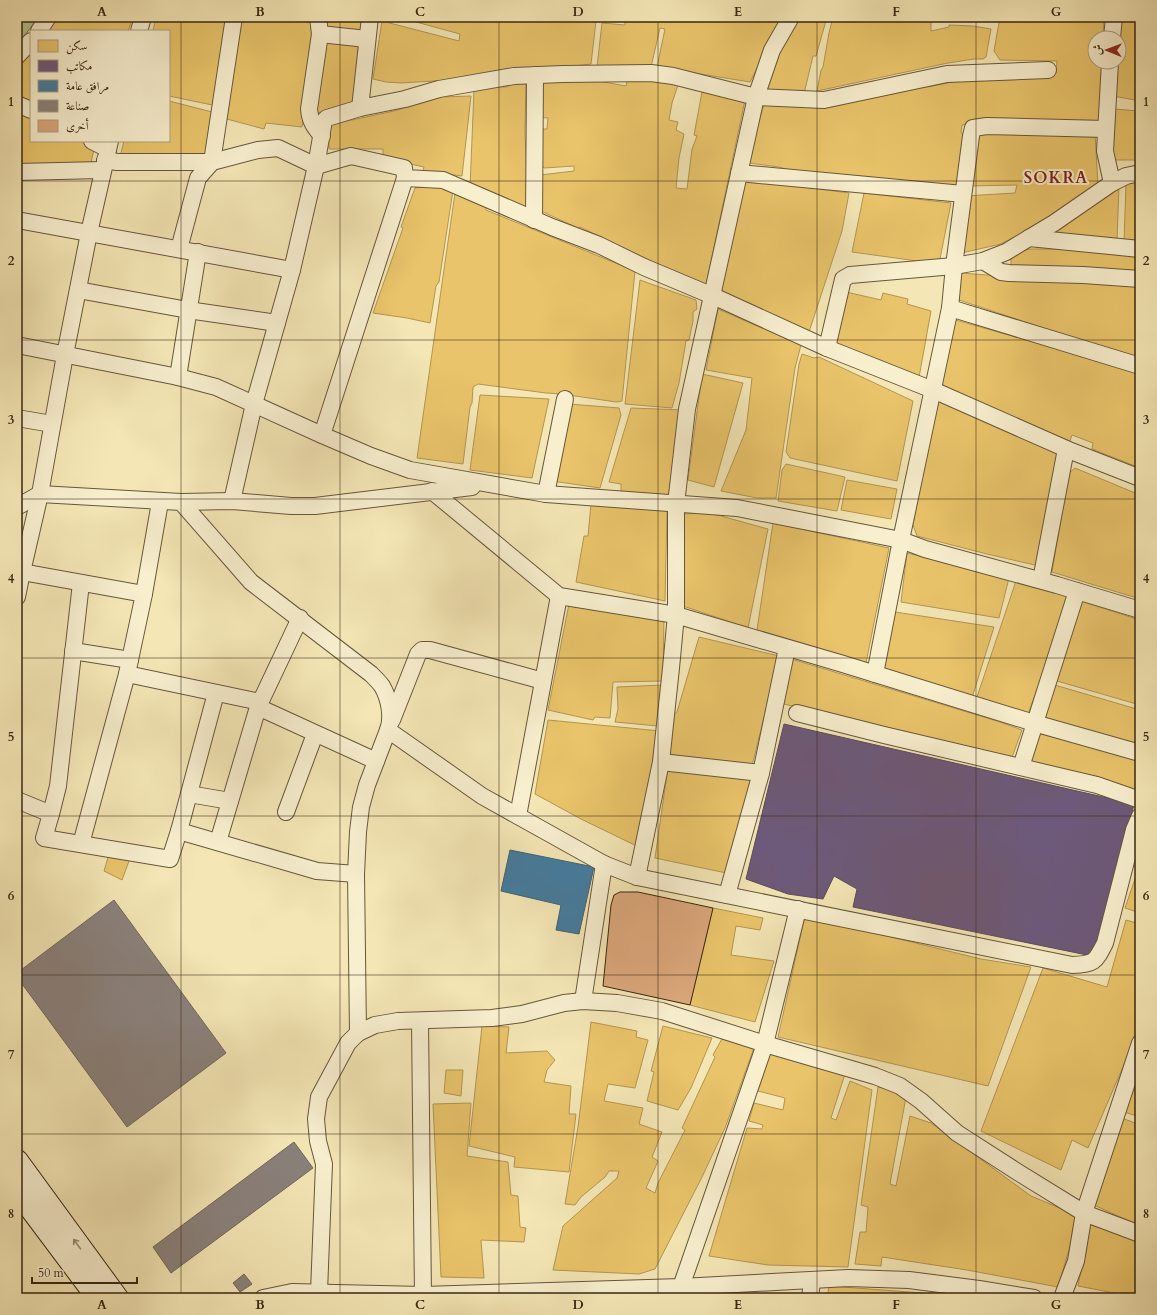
<svg xmlns="http://www.w3.org/2000/svg" width="1157" height="1315" viewBox="0 0 1157 1315" font-family="Cardo,Amiri,serif">
	<rect width="100%" height="100%" fill="#f4e6b5"/>
	<filter id="stains"><feTurbulence type="fractalNoise" baseFrequency=".005" numOctaves="4"/><feColorMatrix values="0 0 0 0 .2 0 0 0 0 .09 0 0 0 0 .02 0 0 0 .5 -.17"/></filter>
	<radialGradient id="worn" r=".72"><stop offset=".6" stop-color="#630" stop-opacity="0"/><stop offset="1" stop-color="#630" stop-opacity=".3"/></radialGradient>
	<path fill="#b6c691" stroke="#767652" d="M17,17H39L17,45Z"/>
	<g fill="#e9c46a" stroke="#b49550">
		<path d="M52,17H133L128,31H44Z"/>
		<path d="M156,17H230L217,106L169,96V31H153Z"/>
		<path d="M238,17H273L314,23L308,87L302,127L266,123L264,129L223,118Z"/>
		<path d="M323,17H363L360,37L322,30Z"/>
		<path d="M398,17H478L479,18L483,17H569V20L596,21L591,64L450,80L401,83L386,82L373,79L382,21L459,41L460,34Z"/>
		<path d="M603,17H787L767,49L750,82L657,67L665,29L660,28L651,67H597L602,23L625,25V19Z"/>
		<path d="M796,17H827L816,56H813L803,98L762,95L767,75Z"/>
		<path d="M833,17H857L867,20L870,17H931V31L949,27V25L973,26L991,29L986,57L983,59H974L948,63L817,91L821,70L823,67L829,33Z"/>
		<path d="M935,17H948L947,21L935,19Z"/>
		<path d="M958,17H992V21L987,22L971,19L970,22L958,19Z"/>
		<path d="M1000,17H1104L1103,38H1095V62H1103L1104,124L987,120L962,125L961,132L967,139L958,188L792,171L779,167L749,163L752,143L765,102L882,93L933,86L970,78L1056,73L1057,61L1000,60L994,51Z"/>
		<path d="M1120,18L1140,22V101L1113,96L1116,62H1119Z"/>
		<path d="M322,38L361,42L353,107L316,113Z"/>
		<path d="M31,43V108L17,101V59Z"/>
		<path d="M628,77L679,82L672,103L669,120L678,122L676,130L684,134L679,158L676,188L687,189L692,149L697,136L694,135L702,92L745,100L706,285L703,286L580,227L578,228L541,211L540,175L574,171V166L544,168L539,161L537,129H547L548,118L536,117L538,78H582L626,86Z"/>
		<path d="M517,79H526L525,132L528,211L470,188L474,90L484,87H507Z"/>
		<path d="M471,96L462,176L423,171L424,167L392,160L383,157V149H329L328,125L394,111L440,97Z"/>
		<path d="M169,101L216,113L212,154L120,157L124,141H169Z"/>
		<path d="M17,109L31,115V141H86L95,145L90,167H17Z"/>
		<path d="M1114,109L1140,111V160H1111Z"/>
		<path d="M979,132L1095,133L1098,185L1052,217L1001,244L957,254L965,196L1015,193L1017,185L968,186Z"/>
		<path d="M741,179L849,193L842,231L809,332L719,298Z"/>
		<path d="M1140,180V244L1124,242L1126,184Z"/>
		<path d="M1119,185L1117,240L1058,234L1056,224Z"/>
		<path d="M434,186L453,190L439,282L436,286L430,323L407,318L373,313L403,228L401,227L415,188Z"/>
		<path d="M455,193L486,205V210L635,271L622,401L616,402L562,394L546,393L478,384L473,387L472,403L470,407L463,464L417,458Z"/>
		<path d="M864,193L951,203L939,264L852,252Z"/>
		<path d="M1031,249H1093L1140,252V278L1011,266V252Z"/>
		<path d="M960,273L1140,286V360L956,299Z"/>
		<path d="M640,280L696,300L697,309L693,312V321L689,340L686,341L679,383L672,408L625,404Z"/>
		<path d="M842,291L881,300L883,293L908,299L907,304L931,311L918,383L830,346Z"/>
		<path d="M718,309L801,345L795,368L776,498H757L721,491L746,430L752,378L706,370Z"/>
		<path d="M952,319L1140,372V468L1092,449L1093,443L1072,435L1070,441L1062,438L946,389L941,381Z"/>
		<path d="M802,354L814,358L819,357L913,401L897,481L790,458L786,452L799,364Z"/>
		<path d="M702,374L743,383L714,487L688,480Z"/>
		<path d="M480,395L549,399L532,478L470,470Z"/>
		<path d="M936,398L1057,453L1039,566L987,554L917,536L913,525Z"/>
		<path d="M569,404L619,408L621,415L600,488L552,481Z"/>
		<path d="M631,408L684,410L673,497L621,491V484L609,482Z"/>
		<path d="M786,464L845,477L837,511L778,501L782,470Z"/>
		<path d="M1075,468L1140,495V599L1052,572L1069,473Z"/>
		<path d="M847,480L897,489L891,519L841,510Z"/>
		<path d="M591,504L667,511L665,601L576,582L584,536H588Z"/>
		<path d="M706,513L721,516L768,529L748,628L680,605L684,514Z"/>
		<path d="M773,523L889,548L866,663L757,630Z"/>
		<path d="M907,553L1009,578L999,618L901,602Z"/>
		<path d="M1016,581L1071,597L1028,714L977,697Z"/>
		<path d="M570,599L664,615L663,681L613,682L610,718L595,717L593,720L548,710Z"/>
		<path d="M1077,600L1140,620V705L1050,679Z"/>
		<path d="M895,612L994,627L971,701L879,672Z"/>
		<path d="M699,637L779,656L751,770L667,756L671,717L677,712Z"/>
		<path d="M788,658L997,721L1022,730L1011,760L776,702Z"/>
		<path d="M1048,683L1140,710V748L1045,721L1039,715Z"/>
		<path d="M663,685L658,726L615,722L618,709L617,687Z"/>
		<path d="M548,720L660,731L647,851L581,819L535,794Z"/>
		<path d="M1033,732L1140,759V782L1138,791L1023,762Z"/>
		<path d="M668,767L755,779L731,874L655,858Z"/>
		<path d="M109,854L129,861L122,880L104,871Z"/>
		<path d="M1139,867L1140,868V913L1125,908Z"/>
		<path d="M713,908L763,918L760,930L736,926L731,955L774,961L755,1022L690,1005Z"/>
		<path d="M805,916L981,959L1031,967L988,1086L778,1037Z"/>
		<path d="M1126,920L1140,924V1021L1123,1067L1088,1148L1072,1140L1061,1170L981,1131L1043,968L1107,987Z"/>
		<path d="M591,1022L637,1031L636,1037L648,1040L635,1088L608,1084L604,1101L643,1108L639,1124L662,1132L652,1157L658,1161L646,1188L655,1193L658,1183L685,1130L682,1128L715,1057L713,1055L723,1037L755,1045L725,1128L702,1177L655,1269L639,1274L553,1270L563,1226L617,1178L619,1171H609L605,1177L581,1197L575,1205L565,1204L578,1127Z"/>
		<path d="M482,1026L509,1027L506,1053L547,1051L555,1060L547,1070L544,1082L571,1086L569,1114H576L569,1172L514,1167L515,1157L469,1146Z"/>
		<path d="M663,1026L712,1038L691,1088L678,1110L647,1101L654,1072L651,1071Z"/>
		<path d="M770,1054L845,1074L831,1118L836,1120L850,1081L872,1090L848,1267L768,1265L709,1256L747,1128L762,1129L763,1125L749,1121L754,1103L783,1110L785,1098L758,1091Z"/>
		<path d="M1140,1062V1117L1124,1112Z"/>
		<path d="M446,1070H463L461,1096L444,1093Z"/>
		<path d="M878,1087L899,1092L906,1097L890,1184L896,1186L910,1116L931,1123L1031,1196L1079,1216L1058,1287L967,1270L882,1257L881,1266L855,1264L860,1232H866L868,1207L861,1205Z"/>
		<path d="M471,1103L467,1156L508,1162L511,1195L518,1196L520,1227L526,1228L524,1242L481,1240L484,1278L441,1277L433,1104Z"/>
		<path d="M1122,1118L1140,1125V1226L1094,1205Z"/>
		<path d="M1090,1224L1140,1242V1298L1078,1286Z"/>
		<path d="M829,1286L923,1293L922,1298H827Z"/>
		<path d="M930,1294L972,1298H929Z"/>
		<path d="M633,1295L664,1298H553Z"/>
	</g>
	<path fill="#6d597a" stroke="#5d4a5b" d="M784,724L1134,804L1101,945L1087,955L853,907L857,889L834,876L823,899L788,894L746,879Z"/>
	<path fill="#457b9d" stroke="#416273" d="M510,850L594,867L579,934L556,930L561,905L501,891Z"/>
	<g fill="#8a817c" stroke="#71665c">
		<path d="M114,900L226,1053L127,1127L17,977V973Z"/>
		<path d="M294,1142L313,1168L171,1273L153,1247Z"/>
		<path d="M244,1274L252,1284L240,1292L233,1283Z"/>
	</g>
	<path fill="#dba77b" stroke="#372712" d="M620,892H638L713,908L690,1005L603,986L611,905L614,895Z"/>
	<g fill="none" stroke-linecap="round" stroke-linejoin="round">
		<g stroke="#66573b" stroke-width="18">
			<g id="street">
				<path d="M318,17L320,34L309,109C310,121 314,127 322,136"/>
				<path d="M39,31L48,17"/>
				<path d="M139,31L143,17"/>
				<path d="M320,34L367,39"/>
				<path d="M1112,38L1114,17"/>
				<path d="M17,56L31,41"/>
				<path d="M1110,62L1105,151L1112,183L1126,176L1140,173"/>
				<path d="M17,104L31,110"/>
				<path d="M360,108L370,17"/>
				<path d="M92,141L108,149"/>
				<path d="M105,160L117,162H212L258,150L278,148L316,166L351,156L404,168L405,178L443,180L552,227L599,245L644,267L713,296L827,348L933,390L1071,451L1140,478"/>
				<path d="M17,172L102,170"/>
				<path d="M739,173L963,194"/>
				<path d="M17,220L292,270"/>
				<path d="M534,220L535,75"/>
				<path d="M1029,238L1140,249"/>
				<path d="M179,249L198,178L212,162L234,17"/>
				<path d="M983,261L1001,272L1009,273L1083,275L1140,279"/>
				<path d="M78,290L188,310L277,323"/>
				<path d="M950,308L1140,366"/>
				<path d="M17,345L178,377L216,387L322,435L371,456L410,470L546,494L737,508L901,540L925,549L1057,585L1140,610"/>
				<path d="M827,348L843,279L850,275L954,266L983,261L1006,252L1029,238L1054,223L1112,183"/>
				<path d="M178,377L198,252"/>
				<path d="M17,418L52,424"/>
				<path d="M322,435L405,178"/>
				<path d="M432,491L559,596L676,615L843,664L1034,723L1140,753"/>
				<path d="M546,494L565,399"/>
				<path d="M232,501L254,404L292,270L316,166L323,126L324,121L327,118L360,108L405,99L439,89L514,76L563,74L651,73L673,76L756,97L824,100L947,74L1048,70"/>
				<path d="M181,502L232,501L291,506H315L472,487"/>
				<path d="M17,507L40,494L181,502L251,582L371,674C375,678 379,682 382,686C389,698 393,717 388,730L482,796L604,864L637,877L1072,965C1094,964 1095,963 1105,943L1134,830L1140,816"/>
				<path d="M22,572L144,594"/>
				<path d="M1041,580L1066,449"/>
				<path d="M17,597L22,572L40,494L65,355L89,233L110,141"/>
				<path d="M73,651L130,660"/>
				<path d="M127,674L260,702"/>
				<path d="M875,674L901,540L950,308L954,266L971,136L973,128L987,126L1106,129"/>
				<path d="M258,707L376,761"/>
				<path d="M797,713L884,735L1097,785L1140,800"/>
				<path d="M392,720L418,654L422,650H430L543,681"/>
				<path d="M388,730L367,785L361,807L358,832L356,874L358,1033L375,1025L398,1021L492,1018L522,1014L564,1003L583,1001L617,1003L662,1011L765,1044L875,1076L900,1086L921,1101L957,1133L1016,1171L1084,1213L1140,1234"/>
				<path d="M661,762L761,773"/>
				<path d="M1021,767L1077,591"/>
				<path d="M189,794L230,801"/>
				<path d="M17,800L51,814L44,838L170,859L179,831L317,871L356,874"/>
				<path d="M286,812L315,734"/>
				<path d="M51,814L58,786L81,583"/>
				<path d="M518,816L559,596"/>
				<path d="M179,831L216,693"/>
				<path d="M218,842L258,707L300,618"/>
				<path d="M81,844L127,674L144,594L160,502"/>
				<path d="M637,877L661,762L671,668L676,615V504L687,409L756,97L772,50L791,17"/>
				<path d="M727,895L761,773L787,648"/>
				<path d="M583,1001L604,864"/>
				<path d="M420,1021L423,1298"/>
				<path d="M681,1287L765,1044L798,909"/>
				<path d="M319,1292L324,1164L318,1141L316,1119L319,1097L348,1043L358,1033"/>
				<path d="M263,1298L292,1292L423,1295L681,1287L848,1278L909,1280L979,1289L1034,1298"/>
				<path d="M810,1298L812,1281"/>
				<path d="M1062,1298L1076,1261L1084,1213L1140,1043"/>
			</g>
		</g>
		<g stroke="#372712" stroke-width="24">
			<g id="secondary">
				<path d="M17,1161L117,1298"/>
				<path d="M17,1190L98,1298"/>
			</g>
		</g>
		<use href="#street" stroke="#f8efcf" stroke-width="16"/>
		<use href="#secondary" stroke="#f8efcf" stroke-width="22"/>
	</g>
	<defs><path id="oneway-shaft" d="M-6 0H5M1.5-3L5.5 0L1.5 3" fill="none" stroke-width="1.6" stroke-linecap="round" stroke-linejoin="round"/></defs>
	<use stroke="#988b70" href="#oneway-shaft" transform="translate(77 1244) rotate(-126)"/>
	<path fill="none" stroke="#372712" stroke-width="1" stroke-opacity="0.55" d="M181,17V1298M340,17V1298M499,17V1298M658,17V1298M817,17V1298M976,17V1298M17,181H1140M17,340H1140M17,499H1140M17,658H1140M17,816H1140M17,975H1140M17,1134H1140"/>
	<g text-anchor="middle" stroke-width="4" stroke-linejoin="round" paint-order="stroke">
		<g font-size="16" font-weight="bold" letter-spacing="1" fill="#7a1f14" stroke="#f8efcf">
			<text x="1056" y="183">SOKRA</text>
		</g>
	</g>
	<rect width="1157" height="1315" fill="none" stroke="#f4e6b5" stroke-width="44"/>
	<rect x="30" y="30" width="140" height="112" fill="#f8efcf" stroke="#ab9f83"/>
	<rect x="38" y="40" width="20" height="12" fill="#e9c46a" stroke="#ab9f83"/>
	<text x="66" y="50" font-size="12" fill="#372712">سكن</text>
	<rect x="38" y="60" width="20" height="12" fill="#6d597a" stroke="#ab9f83"/>
	<text x="66" y="70" font-size="12" fill="#372712">مكاتب</text>
	<rect x="38" y="80" width="20" height="12" fill="#457b9d" stroke="#ab9f83"/>
	<text x="66" y="90" font-size="12" fill="#372712">مرافق عامة</text>
	<rect x="38" y="100" width="20" height="12" fill="#8a817c" stroke="#ab9f83"/>
	<text x="66" y="110" font-size="12" fill="#372712">صناعة</text>
	<rect x="38" y="120" width="20" height="12" fill="#dba77b" stroke="#ab9f83"/>
	<text x="66" y="130" font-size="12" fill="#372712">أخرى</text>
	<g transform="translate(1107 50) rotate(271)"><circle r="19" fill="#f8efcf" stroke="#ab9f83"/>
	<path d="M0-3L7 15L0 10L-7 15Z" fill="#8f2418"/>
	<text y="-6" font-size="11" font-weight="bold" text-anchor="middle" fill="#372712">ش</text>
	</g>
	<path d="M32 1277v6h105v-6" fill="none" stroke="#372712" stroke-width="2"/>
	<text x="38" y="1277" font-size="12" fill="#372712" stroke="#f8efcf" stroke-width="3" paint-order="stroke">50 m</text>
	<rect x="22" y="22" width="1113" height="1271" fill="none" stroke="#372712" stroke-width="1.5"/>
	<g font-size="13" text-anchor="middle" font-weight="bold" fill="#372712">
		<text x="102" y="16">A</text>
		<text x="260" y="16">B</text>
		<text x="420" y="16">C</text>
		<text x="578" y="16">D</text>
		<text x="738" y="16">E</text>
		<text x="896" y="16">F</text>
		<text x="1056" y="16">G</text>
		<text x="11" y="106">1</text>
		<text x="1146" y="106">1</text>
		<text x="11" y="265">2</text>
		<text x="1146" y="265">2</text>
		<text x="11" y="424">3</text>
		<text x="1146" y="424">3</text>
		<text x="11" y="583">4</text>
		<text x="1146" y="583">4</text>
		<text x="11" y="741">5</text>
		<text x="1146" y="741">5</text>
		<text x="11" y="900">6</text>
		<text x="1146" y="900">6</text>
		<text x="11" y="1059">7</text>
		<text x="1146" y="1059">7</text>
		<text x="11" y="1218">8</text>
		<text x="1146" y="1218">8</text>
		<text x="102" y="1309">A</text>
		<text x="260" y="1309">B</text>
		<text x="420" y="1309">C</text>
		<text x="578" y="1309">D</text>
		<text x="738" y="1309">E</text>
		<text x="896" y="1309">F</text>
		<text x="1056" y="1309">G</text>
	</g>
	<rect width="100%" height="100%" filter="url(#stains)"/>
	<rect width="100%" height="100%" fill="url(#worn)"/>
</svg>
